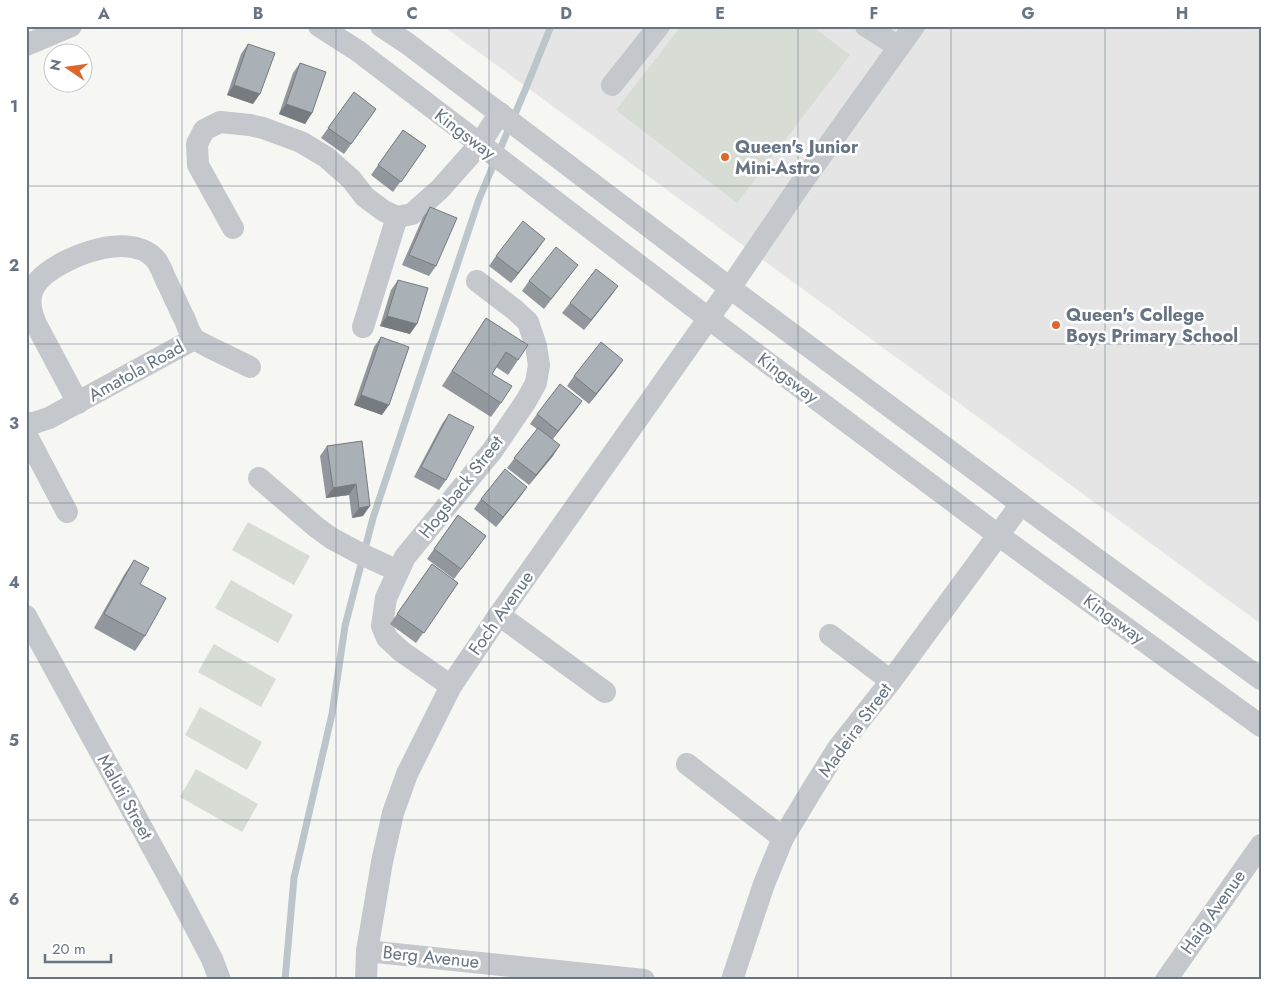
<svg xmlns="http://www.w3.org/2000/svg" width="1287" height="1006" viewBox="0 0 1287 1006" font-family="Jost,sans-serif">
	<rect width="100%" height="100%" fill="#f6f6f3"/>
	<path fill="#e4e5e4" d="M443,26H1261V624Z"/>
	<g fill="#d7ddd4">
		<path d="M681,26H812L850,55L737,203L616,110Z"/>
		<path d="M248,522L310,556L294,585L232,550Z"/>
		<path d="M231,580L293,615L278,643L215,608Z"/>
		<path d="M214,644L276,679L261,707L198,672Z"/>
		<path d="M200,707L262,742L247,770L185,735Z"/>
		<path d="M196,769L258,804L242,832L180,797Z"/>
	</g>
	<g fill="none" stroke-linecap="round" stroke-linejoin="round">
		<path stroke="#bcc5ca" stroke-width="7" d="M285,980L294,878L332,714L345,626L373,518L479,199L526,88L551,26"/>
		<g stroke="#c4c7cb" stroke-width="22">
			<path d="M319,26L358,51L708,318L998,535L1261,726"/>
			<path d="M381,26L408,44L730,288L1021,504L1261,679"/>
			<path d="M866,26L899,47"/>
			<path d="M26,45L71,26"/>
			<path d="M612,85L659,26"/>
			<path d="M233,228L198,165L197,144L204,130L220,122L250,125L263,128L301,142L326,157L351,179L365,197L384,211L397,217L412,214L440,189L479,145L500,113"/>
			<path d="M363,327L397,217"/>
			<path d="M78,403L37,326C29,309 26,292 42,277C65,256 132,229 157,261C160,266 163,272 165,278C172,292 178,306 185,320C187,325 189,332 193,337C196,342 241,362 250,367"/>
			<path d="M26,423H34L49,418L194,339"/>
			<path d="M26,434L67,512"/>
			<path d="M259,478L316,527L331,538L359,553L398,571"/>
			<path d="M499,615L605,692"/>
			<path d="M26,616L178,894L212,959L220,980"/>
			<path d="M830,635L891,681"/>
			<path d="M451,686L401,651L387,638L382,626L386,598L405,557L492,451L526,401L536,383L539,365L536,346L528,322L515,310L477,281"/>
			<path d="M687,764L783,838"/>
			<path d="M367,951L644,980"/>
			<path d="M366,980L367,951L382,862L393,813L407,774L451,686L499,615L730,288L798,188L914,26"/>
			<path d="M732,980L764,884L783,838L810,793L838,748L891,681L1021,504"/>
			<path d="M1166,980L1261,845"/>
		</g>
	</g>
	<g fill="#91979d">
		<path d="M248,44L253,104L227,95L241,54Z"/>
		<path d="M300,63L312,113L305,124L279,114L293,73Z"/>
		<path d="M354,92L376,109L344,154L321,138Z"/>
		<path d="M403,130L426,146L393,192L371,175Z"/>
		<path d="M430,207L436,266L429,276L402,265L423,217Z"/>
		<path d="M538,249L511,283L489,266L496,256Z"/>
		<path d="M578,265L544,309L522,291L529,281Z"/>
		<path d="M398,280L410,334L380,326L391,290Z"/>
		<path d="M618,286L584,330L562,313L570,303Z"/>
		<path d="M486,318L518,360L508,375L496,367L492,374L501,403L491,417L442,386L476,333Z"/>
		<path d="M381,337L382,415L354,405L374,347Z"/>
		<path d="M616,370L589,404L567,386L574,376Z"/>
		<path d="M582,401L552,440L560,445L529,485L507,468L537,429L530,424L537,414Z"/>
		<path d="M449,414L446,480L439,490L414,477L442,424Z"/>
		<path d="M362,441L363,516L352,518L349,495L326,498L320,456L327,446Z"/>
		<path d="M527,487L496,527L474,509L481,499Z"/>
		<path d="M458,515L486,536L454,579L427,559Z"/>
		<path d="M134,560L140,584L145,636L135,651L94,628L124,575Z"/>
		<path d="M432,564L458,583L416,643L390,624Z"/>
	</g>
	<g fill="#767b7f">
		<path d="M234,85L260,94L253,104L227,95Z"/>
		<path d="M286,104L312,113L305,124L279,114Z"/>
		<path d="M545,239L538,249L511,283L518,273Z"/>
		<path d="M618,286L611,296L584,330L591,320Z"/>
		<path d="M387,316L417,324L410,334L380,326Z"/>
		<path d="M623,360L616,370L589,404L596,394Z"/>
		<path d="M361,395L389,405L382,415L354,405Z"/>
		<path d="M582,401L575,411L551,441L558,431Z"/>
		<path d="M560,445L553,456L529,485L536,475Z"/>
		<path d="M356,484L349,495L326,498L333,488Z"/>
		<path d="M527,487L520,497L496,527L503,517Z"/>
		<path d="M370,506L363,516L352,518L359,508Z"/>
	</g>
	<g fill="#a9b0b6" stroke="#767b7f">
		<path d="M248,44L275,53L260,94L234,85Z"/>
		<path d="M300,63L326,72L312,113L286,104Z"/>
		<path d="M354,92L376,109L351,144L328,128Z"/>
		<path d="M403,130L426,146L401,182L378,165Z"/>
		<path d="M430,207L457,218L436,266L409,255Z"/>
		<path d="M523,221L545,239L518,273L496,256Z"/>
		<path d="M556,247L578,265L551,299L529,281Z"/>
		<path d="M596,269L618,286L591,320L570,303Z"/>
		<path d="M398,280L428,288L417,324L387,316Z"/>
		<path d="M486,318L528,345L518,360L506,352L492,374L512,386L501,403L452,371Z"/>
		<path d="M381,337L409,347L389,405L361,395Z"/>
		<path d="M601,342L623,360L596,394L574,376Z"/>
		<path d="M560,384L582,401L558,431L537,414Z"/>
		<path d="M449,414L474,427L446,480L421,467Z"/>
		<path d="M538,428L560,445L536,475L514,458Z"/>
		<path d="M362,441L370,506L359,508L356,484L333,488L327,446Z"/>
		<path d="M505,469L527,487L503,517L481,499Z"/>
		<path d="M458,515L486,536L461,569L434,549Z"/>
		<path d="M134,560L149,568L140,584L166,598L145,636L104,614Z"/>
		<path d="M432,564L458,583L424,633L397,614Z"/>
	</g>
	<path fill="none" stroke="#667483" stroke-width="1" stroke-opacity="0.55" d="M182,26V980M336,26V980M489,26V980M644,26V980M798,26V980M951,26V980M1105,26V980M26,186H1261M26,344H1261M26,503H1261M26,662H1261M26,820H1261"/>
	<g fill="#de652c" stroke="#fff" stroke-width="2">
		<circle cx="725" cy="157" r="5"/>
		<circle cx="1056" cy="325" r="5"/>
	</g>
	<g text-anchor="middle" stroke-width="5" stroke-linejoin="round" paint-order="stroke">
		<g font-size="18" fill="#667483" stroke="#fff">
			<text transform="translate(465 134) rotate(37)" y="6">Kingsway</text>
			<text transform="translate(136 371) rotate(-29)" y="6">Amatola Road</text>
			<text transform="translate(788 378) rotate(37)" y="6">Kingsway</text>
			<text transform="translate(461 487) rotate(-52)" y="6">Hogsback Street</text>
			<text transform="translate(501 613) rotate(-55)" y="6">Foch Avenue</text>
			<text transform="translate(1114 619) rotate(36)" y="6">Kingsway</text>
			<text transform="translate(855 730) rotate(-54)" y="6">Madeira Street</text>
			<text transform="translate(125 797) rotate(61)" y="6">Maluti Street</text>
			<text transform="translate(1213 912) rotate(-55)" y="6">Haig Avenue</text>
			<text transform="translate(431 957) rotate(6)" y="6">Berg Avenue</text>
		</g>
		<g font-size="18" font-weight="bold" fill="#667483" stroke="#fff" text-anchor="start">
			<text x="735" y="153">Queen's Junior<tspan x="735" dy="21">Mini-Astro</tspan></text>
			<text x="1066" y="321">Queen's College<tspan x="1066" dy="21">Boys Primary School</tspan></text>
		</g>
	</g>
	<rect width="1287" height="1006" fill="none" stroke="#ffffff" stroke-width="55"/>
	<g transform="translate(68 68) rotate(283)"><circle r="24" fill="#ffffff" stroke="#c2c7cd"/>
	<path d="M0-4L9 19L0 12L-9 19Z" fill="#de652c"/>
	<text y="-8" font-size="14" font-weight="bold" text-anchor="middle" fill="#667483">N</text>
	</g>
	<path d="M45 954v8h66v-8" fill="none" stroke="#667483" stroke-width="2.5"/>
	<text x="52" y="954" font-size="15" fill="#667483" stroke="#ffffff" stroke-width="4" paint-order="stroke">20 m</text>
	<rect x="28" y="28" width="1232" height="950" fill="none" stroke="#667483" stroke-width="2"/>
	<g font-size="16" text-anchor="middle" font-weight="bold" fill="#667483">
		<text x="104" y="19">A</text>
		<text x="258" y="19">B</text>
		<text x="412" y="19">C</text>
		<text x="566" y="19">D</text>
		<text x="720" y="19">E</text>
		<text x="874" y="19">F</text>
		<text x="1028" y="19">G</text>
		<text x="1182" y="19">H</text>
		<text x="14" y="112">1</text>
		<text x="14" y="271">2</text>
		<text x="14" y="429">3</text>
		<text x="14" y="588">4</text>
		<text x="14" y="746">5</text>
		<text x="14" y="905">6</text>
	</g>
</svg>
